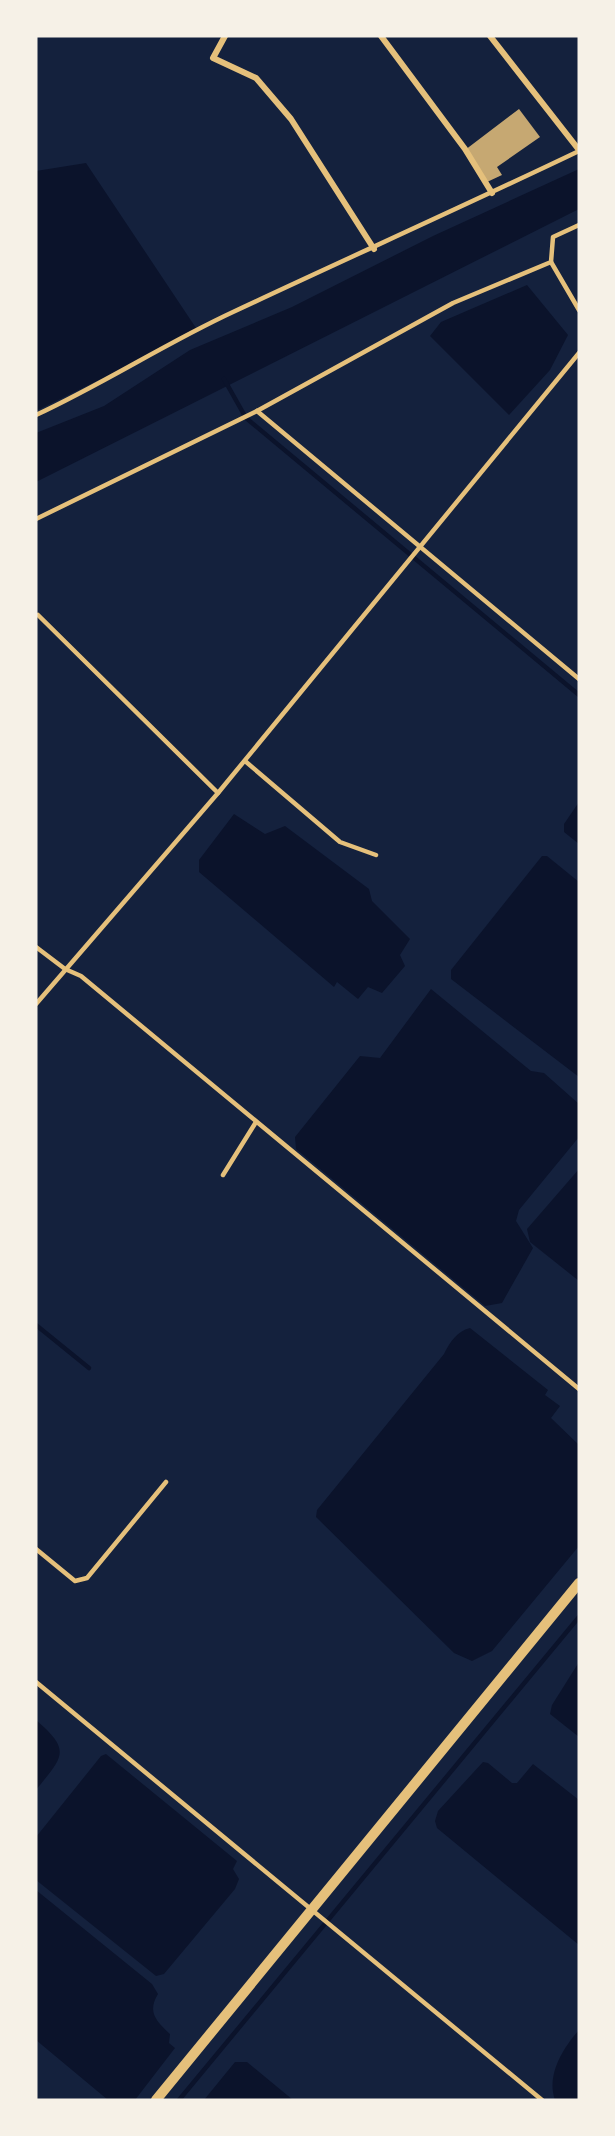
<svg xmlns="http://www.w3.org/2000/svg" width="615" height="2136" viewBox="0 0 615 2136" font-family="'Noto Sans',sans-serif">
	<rect width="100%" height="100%" fill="#14213d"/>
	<g fill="#0b132b">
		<path d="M86,163L198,331L36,411V171Z"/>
		<path d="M579,169V209L36,482V433L104,406L190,350L292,307L433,236Z"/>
		<path d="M527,285L568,335L550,370L509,415L430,336L441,322Z"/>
		<path d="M579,802V844L564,832V824Z"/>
		<path d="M234,814L265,834L285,826L369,889L372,901L410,939L400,955L405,966L382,993L368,987L358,999L337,982L334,987L199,872V860Z"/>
		<path d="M542,856H547L579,882V1077L451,979V970Z"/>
		<path d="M431,989L531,1071L544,1073L579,1104V1137L519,1210L516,1221L533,1248L502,1303L485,1306L296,1149L295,1137L360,1056L380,1058Z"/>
		<path d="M579,1169V1281L530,1242L527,1229Z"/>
		<path d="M470,1328L548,1390L545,1395L560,1406L551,1418L579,1445V1546L492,1651L472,1661L454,1653L316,1517L317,1510L444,1354C450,1342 457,1331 470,1328Z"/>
		<path d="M579,1662V1737L550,1714L552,1705Z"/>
		<path d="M36,1720C72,1751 63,1756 36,1790Z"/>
		<path d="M106,1754L237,1861L233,1869L239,1879L235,1889L164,1974L156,1976L36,1880V1837L101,1756Z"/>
		<path d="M483,1762L488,1763L512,1783H517L533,1764L579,1800V1945L437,1828L435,1821L438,1811Z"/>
		<path d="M36,1890L152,1984L158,1994C147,2012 156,2021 170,2034L169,2043L175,2048L135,2100H108L36,2040Z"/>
		<path d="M579,2030V2100H555C546,2075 563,2048 579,2030Z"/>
		<path d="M235,2062H247L293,2100H204Z"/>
	</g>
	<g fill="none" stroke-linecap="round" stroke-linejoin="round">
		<g stroke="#0b132b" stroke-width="4.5">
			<path d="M224,379L246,418L579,695"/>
			<path d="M36,1325L89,1368"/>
			<path d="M179,2100L579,1617"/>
		</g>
	</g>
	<path fill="#c6a872" d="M519,109L540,137L497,167L502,175L487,182L465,150Z"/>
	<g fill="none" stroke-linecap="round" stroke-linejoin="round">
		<g stroke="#e5c07b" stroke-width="4.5">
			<path d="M551,262L579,310"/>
			<path d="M257,411L579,679"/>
			<path d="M36,415C103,384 166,343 233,312C348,258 464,206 579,151"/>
			<path d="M36,519L257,411L453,303L551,262L553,237L579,225"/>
			<path d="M38,615L218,793"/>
			<path d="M245,761L340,842L376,855"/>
			<path d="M36,947L65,969L81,976L579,1389"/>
			<path d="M36,1004L218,793L579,353"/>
			<path d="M223,1175L256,1122"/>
			<path d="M36,1549L75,1581L87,1578L166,1482"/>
			<path d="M36,1682L542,2100"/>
		</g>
		<g stroke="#e5c07b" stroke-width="6">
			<path d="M225,36L213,58L256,78L291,119L374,249"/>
			<path d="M381,36L465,149L492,193"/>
			<path d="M490,36L579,150"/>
		</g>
		<path stroke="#e5c07b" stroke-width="10" d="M156,2100L579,1583"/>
	</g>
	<rect width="615" height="2136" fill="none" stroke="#f6f1e7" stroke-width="75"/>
</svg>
